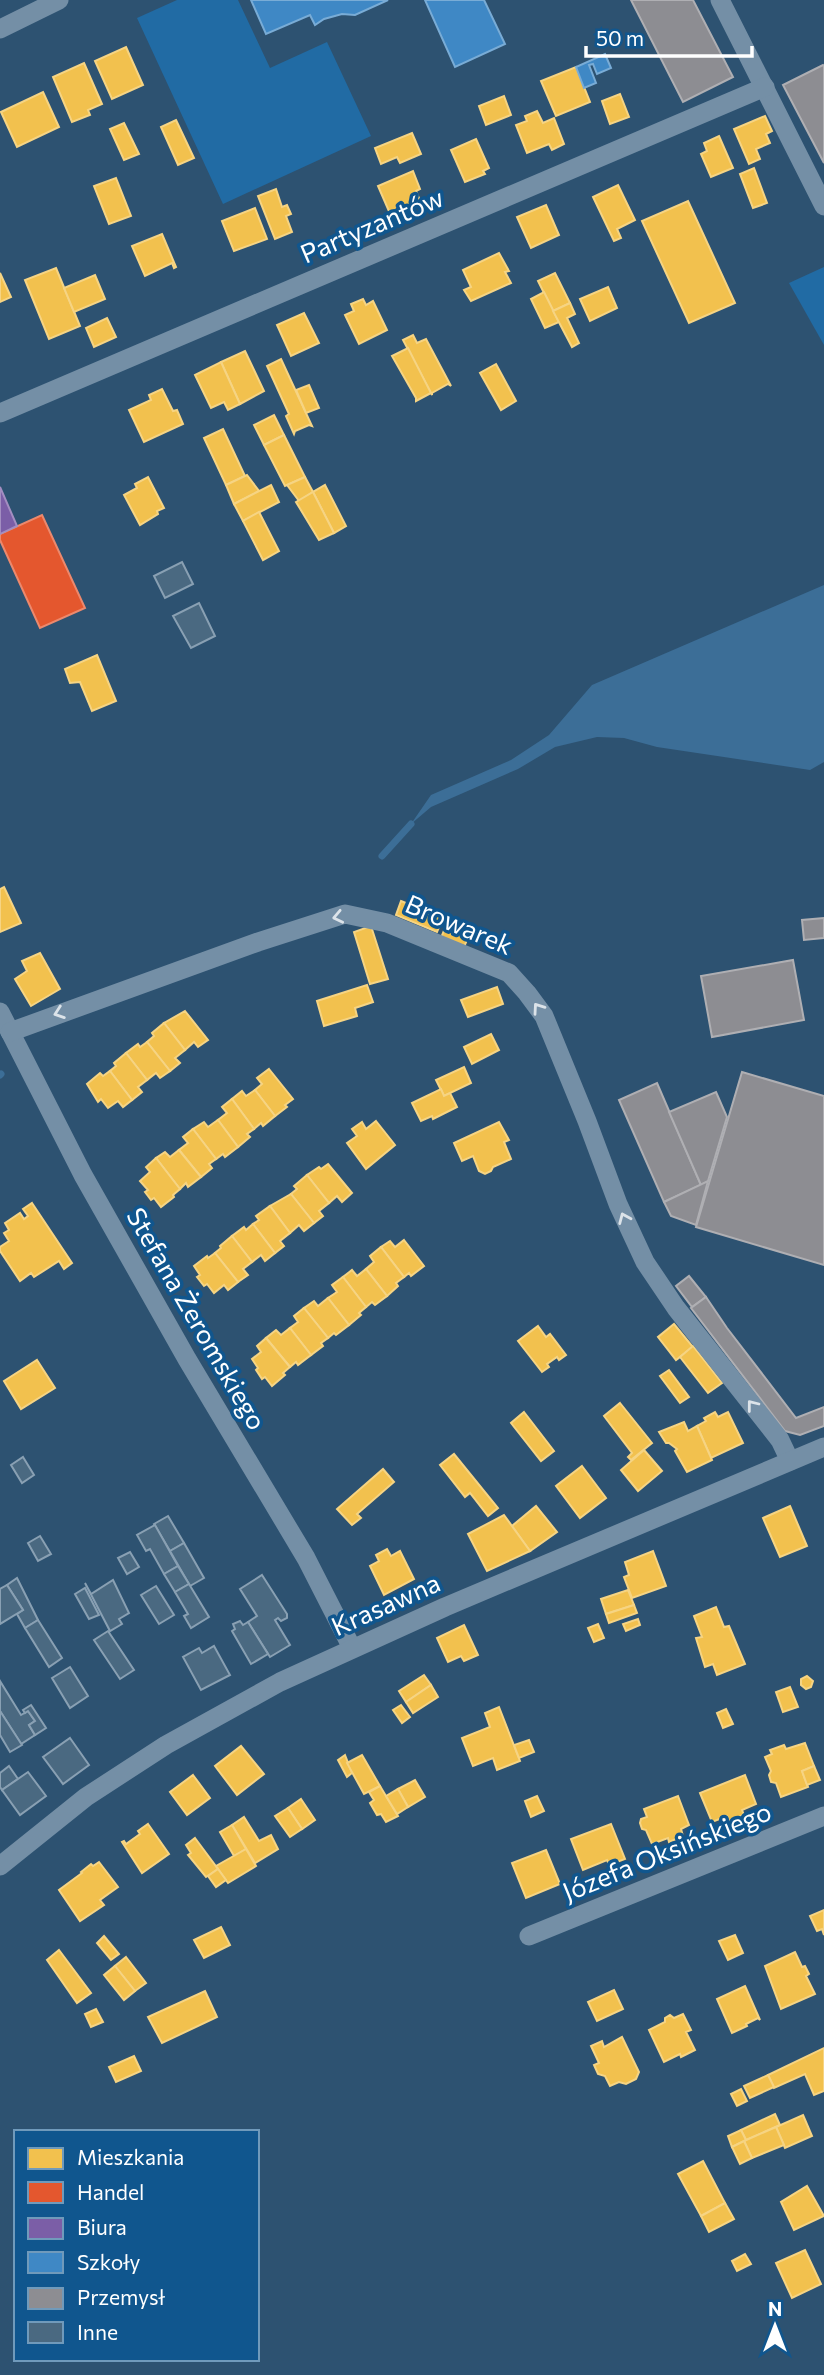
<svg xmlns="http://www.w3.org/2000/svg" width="824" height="2375" viewBox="0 0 824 2375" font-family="Commissioner,sans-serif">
	<rect width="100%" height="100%" fill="#2d5271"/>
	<g fill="#216ba4">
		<path d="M177,0H238L270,68L327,42L371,136L223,204L137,18Z"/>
		<path d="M824,267V345L789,283Z"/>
	</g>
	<path fill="#3c6e97" d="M824,585V762L810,770L657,747L624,738L597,737L555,747L518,769L431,807L411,824L431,795L511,760L549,735L592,685Z"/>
	<g fill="#f2c14e" stroke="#f6d483" stroke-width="2">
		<path d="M126,47L143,85L112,99L95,61Z"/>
		<path d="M84,63L102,104L88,110L90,115L72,122L53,77Z"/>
		<path d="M576,67L590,102L556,116L541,81Z"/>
		<path d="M43,92L59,127L17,147L1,112Z"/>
		<path d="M620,94L629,117L610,124L602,101Z"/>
		<path d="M504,96L511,115L486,125L479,106Z"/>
		<path d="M537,111L543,123L554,118L564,144L552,150L549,144L527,153L516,125L527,121L525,116Z"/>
		<path d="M765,116L772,131L766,134L770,143L756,149L760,159L749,164L734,129Z"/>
		<path d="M176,120L194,158L178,165L161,127Z"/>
		<path d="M124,123L139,154L124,160L110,129Z"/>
		<path d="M412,133L421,154L400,163L397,157L381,164L375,148Z"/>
		<path d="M719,136L733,168L711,177L701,154L707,151L704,143Z"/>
		<path d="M476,139L489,168L483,171L485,174L465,182L451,150Z"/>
		<path d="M754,168L767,203L753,208L740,174Z"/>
		<path d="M413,171L420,189L416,191L421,203L391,216L378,186Z"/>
		<path d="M116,178L131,216L109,224L94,186Z"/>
		<path d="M618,185L635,220L617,229L621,238L614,241L593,197Z"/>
		<path d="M276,189L282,207L287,205L291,214L286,216L292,232L275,239L258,196Z"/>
		<path d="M688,201L735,303L689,323L642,221Z"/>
		<path d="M546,205L559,235L531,248L517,217Z"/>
		<path d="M255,208L267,239L234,251L222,221Z"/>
		<path d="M162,234L176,267L174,268L172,263L145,276L132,246Z"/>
		<path d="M499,253L509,271L505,272L511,283L471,301L464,290L471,287L463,270Z"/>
		<path d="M56,268L80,326L49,339L25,280Z"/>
		<path d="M0,273L11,297L0,302Z"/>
		<path d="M555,273L570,303L553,311L538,281Z"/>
		<path d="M95,275L105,299L74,312L64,288Z"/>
		<path d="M608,287L617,308L590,321L580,299Z"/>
		<path d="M544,292L559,322L545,328L531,299Z"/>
		<path d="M363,299L366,305L373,301L387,330L359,344L345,315L354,311L351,304Z"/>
		<path d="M570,303L575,314L567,318L579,343L572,347L553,311Z"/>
		<path d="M304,313L319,343L291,356L277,325Z"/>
		<path d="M107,318L116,337L94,347L86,328Z"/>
		<path d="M413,335L417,343L426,339L451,386L448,384L432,393V395L403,340Z"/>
		<path d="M408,348L431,393L416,401V398L392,356Z"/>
		<path d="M245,351L264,391L240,404L221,362Z"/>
		<path d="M281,359L312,426L309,425L295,431L294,434L286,416L289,414L267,366Z"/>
		<path d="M221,362L240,404L228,410L224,402L211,408L195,375Z"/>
		<path d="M496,364L516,401L501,410L480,373Z"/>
		<path d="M309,385L319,408L306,413L296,390Z"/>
		<path d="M162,389L173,411L177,410L183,424L144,442L129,410L151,400L149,395Z"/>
		<path d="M274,415L284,435L264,445L254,425Z"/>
		<path d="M223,429L245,476L226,485L204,438Z"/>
		<path d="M284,435L305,477L285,486L264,445Z"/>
		<path d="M247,475L259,491L234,504L226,485Z"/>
		<path d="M148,477L164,508L157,511L158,514L140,525L124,495L137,488L135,484Z"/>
		<path d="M305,477L313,492L299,501L287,485Z"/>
		<path d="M271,485L279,502L243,521L234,504Z"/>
		<path d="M325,485L346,526L334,533L313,492Z"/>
		<path d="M313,492L334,533L319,540L296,502Z"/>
		<path d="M259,512L279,551L263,560L243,521Z"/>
		<path d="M97,655L116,701L92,711L80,682L70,683L65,669Z"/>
		<path d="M4,887L21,923L0,932V889Z"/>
		<path d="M401,901L443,918L437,932L396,915Z"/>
		<path d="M447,923L470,933L464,947L441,938Z"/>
		<path d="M371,926L388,979L370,984L354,932Z"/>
		<path d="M40,953L60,989L31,1006L15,979L27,971L22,961Z"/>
		<path d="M367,985L373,1002L355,1008L357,1016L324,1026L317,1001Z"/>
		<path d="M497,987L503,1004L468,1017L461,1000Z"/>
		<path d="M185,1011L208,1040L198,1047L194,1042L185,1050L164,1023Z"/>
		<path d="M164,1023L185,1050L175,1058L180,1063L170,1071L147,1042L154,1036L152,1033Z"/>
		<path d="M491,1034L499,1050L472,1064L464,1047Z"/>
		<path d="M147,1042L170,1071L160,1078L156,1073L147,1080L126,1053L138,1044L140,1047Z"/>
		<path d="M126,1053L147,1080L138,1087L142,1092L132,1100L110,1071L116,1066L114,1063Z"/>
		<path d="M464,1067L471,1083L444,1096L436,1080Z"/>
		<path d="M269,1069L293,1099L285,1105L287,1107L275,1116L255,1090L262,1084L257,1078Z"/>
		<path d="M110,1071L132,1100L123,1107L118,1101L108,1108L101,1099L98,1102L87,1084L100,1073L103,1076Z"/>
		<path d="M441,1089L444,1096L450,1093L457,1107L433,1119L432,1116L421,1121L412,1103Z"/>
		<path d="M255,1090L275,1116L263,1126L261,1123L254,1129L232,1099L242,1091L246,1096Z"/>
		<path d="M232,1099L254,1129L247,1134L250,1137L238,1147L218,1120L227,1113L222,1107Z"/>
		<path d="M218,1120L238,1147L225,1157L223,1154L216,1159L193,1129L204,1122L208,1127Z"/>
		<path d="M376,1121L395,1145L366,1169L347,1143L357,1136L352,1129L362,1122L366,1129Z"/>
		<path d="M499,1122L509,1140L504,1142L511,1159L493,1167L491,1171L485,1174L479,1171L473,1156L462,1161L454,1143Z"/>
		<path d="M193,1129L216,1159L209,1164L212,1168L201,1177L179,1150L188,1143L183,1137Z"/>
		<path d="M179,1150L201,1177L188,1187L186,1183L180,1189L156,1158L165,1152L170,1157Z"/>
		<path d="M156,1158L180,1189L173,1195L174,1197L161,1207L154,1198L151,1200L145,1192L148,1190L140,1181L150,1172L146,1167Z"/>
		<path d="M328,1164L352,1193L342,1202L337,1196L329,1203L307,1175L319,1167L321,1169Z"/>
		<path d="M307,1175L329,1203L319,1211L323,1216L314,1223L291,1194L297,1189L294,1186Z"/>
		<path d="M291,1194L314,1223L304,1231L299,1225L290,1233L270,1206Z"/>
		<path d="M32,1203L72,1263L64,1269L59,1261L34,1277L31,1273L20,1281L0,1251V1247L9,1241L4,1233L9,1230L5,1223L20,1213L24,1219L28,1216L23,1209Z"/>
		<path d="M270,1206L290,1233L280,1241L284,1246L275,1253L253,1224L259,1220L256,1216Z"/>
		<path d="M253,1224L275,1253L265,1261L261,1255L252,1262L232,1236L244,1227L246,1230Z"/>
		<path d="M232,1236L252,1262L243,1269L248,1275L238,1282L215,1253L221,1248L220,1246Z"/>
		<path d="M404,1240L424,1266L411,1276L409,1273L404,1277L381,1247L390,1241L395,1247Z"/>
		<path d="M381,1247L404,1277L396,1283L398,1286L387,1296L366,1269L374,1262L370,1256Z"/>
		<path d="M215,1253L238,1282L228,1290L224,1285L214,1293L207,1284L204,1286L197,1277L200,1275L194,1266L207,1256L208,1258Z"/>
		<path d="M366,1269L387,1296L375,1305L372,1302L366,1307L343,1277L352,1270L357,1276Z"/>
		<path d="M343,1277L366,1307L359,1313L361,1315L349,1325L328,1298L337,1292L332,1285Z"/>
		<path d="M328,1298L349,1325L336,1335L334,1333L328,1338L304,1308L314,1301L318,1306Z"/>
		<path d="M304,1308L328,1338L321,1343L323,1346L311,1355L290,1328L298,1322L294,1316Z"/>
		<path d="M674,1324L693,1347L676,1360L658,1337Z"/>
		<path d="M538,1326L546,1337L550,1334L566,1355L559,1360L557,1357L547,1364L549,1367L542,1372L518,1341Z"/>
		<path d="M290,1328L311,1355L298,1365L296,1362L290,1367L266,1338L276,1330L281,1335Z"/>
		<path d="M266,1338L290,1367L283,1373L285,1375L272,1386L265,1377L262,1379L256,1370L258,1368L252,1359L261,1352L257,1346Z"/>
		<path d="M693,1346L722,1383L708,1393L680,1357Z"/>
		<path d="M37,1360L55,1388L21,1409L4,1381Z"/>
		<path d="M669,1370L689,1397L680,1403L660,1376Z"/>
		<path d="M620,1403L652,1443L631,1460L628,1457L632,1453L604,1416Z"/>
		<path d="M524,1412L554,1451L541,1461L511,1423Z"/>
		<path d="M715,1412L718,1417L728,1412L743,1443L711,1458L697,1426L706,1421L704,1418Z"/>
		<path d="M684,1422L688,1431L697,1426L712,1460L687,1472L675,1451L677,1449L669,1443H666L659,1432Z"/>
		<path d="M644,1450L662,1471L638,1491L621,1470Z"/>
		<path d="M454,1454L498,1508L488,1516L470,1493L465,1497L440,1465Z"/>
		<path d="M582,1466L606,1498L580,1518L556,1486Z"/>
		<path d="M383,1469L394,1482L357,1514L361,1518L352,1525L337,1509Z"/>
		<path d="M536,1506L557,1532L530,1551L512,1526Z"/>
		<path d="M790,1506L807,1546L780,1557L763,1518Z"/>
		<path d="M504,1515L530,1551L487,1571L468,1534Z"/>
		<path d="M387,1549L391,1556L400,1551L414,1579L384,1595L370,1566L379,1561L376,1555Z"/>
		<path d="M653,1551L666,1586L632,1598L624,1577L629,1575L625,1562Z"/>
		<path d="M628,1590L634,1605L606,1614L601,1599Z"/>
		<path d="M634,1605L637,1613L609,1623L606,1614Z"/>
		<path d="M716,1607L724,1627L729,1626L745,1664L717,1675L713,1664L705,1667L696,1638L702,1637L694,1616Z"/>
		<path d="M638,1619L640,1625L626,1631L623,1624Z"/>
		<path d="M598,1624L604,1638L594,1642L588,1628Z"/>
		<path d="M464,1625L478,1655L464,1661L461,1656L448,1662L437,1638Z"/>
		<path d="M424,1675L431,1685L406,1702L399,1691Z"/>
		<path d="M807,1676L813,1681L811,1687L806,1689L801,1685V1679Z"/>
		<path d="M431,1685L438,1697L413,1713L406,1702Z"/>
		<path d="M790,1687L798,1707L783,1712L776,1692Z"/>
		<path d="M401,1705L410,1717L402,1723L393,1710Z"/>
		<path d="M499,1707L520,1761L497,1770L493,1758L473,1766L462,1738L490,1727L485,1713Z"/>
		<path d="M726,1709L733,1724L723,1728L717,1713Z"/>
		<path d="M529,1740L534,1752L519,1758L514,1745Z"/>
		<path d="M805,1743L814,1766L802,1771L808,1787L781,1797L776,1783L771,1782L769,1775L771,1771L765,1757L772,1754L770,1750L784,1745L786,1749Z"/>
		<path d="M241,1746L264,1774L237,1795L215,1766Z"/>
		<path d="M345,1755L352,1773L347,1777L338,1760Z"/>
		<path d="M362,1755L380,1786L364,1794L347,1763Z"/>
		<path d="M814,1766L820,1780L807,1785L802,1771Z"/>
		<path d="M193,1775L210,1798L187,1815L170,1792Z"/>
		<path d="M745,1775L756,1804L742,1810L744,1815L729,1821L727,1816L712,1822L700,1793Z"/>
		<path d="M415,1780L425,1797L408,1807L398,1789Z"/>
		<path d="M380,1786L398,1816L386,1822L381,1814L377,1815L370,1803L374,1800L369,1792Z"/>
		<path d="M398,1789L408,1807L397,1814L386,1796Z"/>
		<path d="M537,1796L544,1811L531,1817L525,1801Z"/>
		<path d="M678,1796L689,1825L681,1829L683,1836L669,1842L668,1838L652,1844L646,1830L642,1829L640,1823L641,1819L647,1817L644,1809Z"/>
		<path d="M301,1799L315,1820L302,1829L288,1808Z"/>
		<path d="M288,1808L302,1829L290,1837L275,1816Z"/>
		<path d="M244,1817L259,1841L271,1835L278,1849L255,1863L232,1825Z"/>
		<path d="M148,1824L169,1854L142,1873L122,1842L124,1841L126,1844L140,1834L138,1831Z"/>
		<path d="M611,1824L625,1859L609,1865L607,1860L583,1870L571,1839Z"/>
		<path d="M232,1825L246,1849L234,1856L220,1832Z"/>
		<path d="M195,1838L218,1869L206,1877L188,1855L191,1853L186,1845Z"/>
		<path d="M246,1849L256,1866L228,1883L216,1866Z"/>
		<path d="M546,1850L560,1884L526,1898L512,1863Z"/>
		<path d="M99,1862L118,1887L100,1900L104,1905L80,1921L59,1890L82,1873L81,1872L91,1864L93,1866Z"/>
		<path d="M218,1869L226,1880L216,1887L208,1876Z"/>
		<path d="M824,1910V1935L822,1929L817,1931L810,1916Z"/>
		<path d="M221,1927L230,1945L204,1958L194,1940Z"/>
		<path d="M735,1935L743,1953L728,1960L719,1941Z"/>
		<path d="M104,1936L119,1954L111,1960L97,1943Z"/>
		<path d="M59,1950L91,1993L77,2003L47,1960Z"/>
		<path d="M795,1952L802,1967L805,1966L809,1974L806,1976L815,1994L781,2009L765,1966Z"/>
		<path d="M126,1957L146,1983L135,1991L115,1966Z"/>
		<path d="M115,1966L135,1991L124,2000L104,1975Z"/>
		<path d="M745,1986L760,2020L758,2018L746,2024L747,2026L732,2033L717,1999Z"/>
		<path d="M614,1990L623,2009L597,2021L588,2002Z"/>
		<path d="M205,1991L217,2017L162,2043L148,2017Z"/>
		<path d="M96,2009L103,2022L91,2027L85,2014Z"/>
		<path d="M683,2014L691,2030L686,2032L695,2050L681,2057L680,2054L664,2062L649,2030L665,2022V2018L670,2015L674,2018Z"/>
		<path d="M622,2037L639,2072L636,2079L626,2084L619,2082L610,2086L605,2076L598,2074L594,2065L599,2063L591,2046L602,2041L604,2047Z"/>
		<path d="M824,2048V2091L814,2095L805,2074L774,2088L768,2075Z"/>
		<path d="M134,2056L141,2071L116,2082L109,2067Z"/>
		<path d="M768,2075L774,2087L750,2098L744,2086Z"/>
		<path d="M741,2089L747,2101L737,2106L731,2094Z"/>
		<path d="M775,2114L780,2125L746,2140L741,2130Z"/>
		<path d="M803,2115L812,2136L785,2148L776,2127Z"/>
		<path d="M776,2127L784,2145L752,2158L744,2141Z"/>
		<path d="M741,2130L746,2140L732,2147L728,2136Z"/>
		<path d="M744,2141L752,2158L740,2164L732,2147Z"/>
		<path d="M703,2161L725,2203L701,2216L678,2174Z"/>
		<path d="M807,2186L824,2216L794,2230L781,2202Z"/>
		<path d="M725,2203L734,2219L709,2232L701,2216Z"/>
		<path d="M805,2250L821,2284L792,2298L776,2263Z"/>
		<path d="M745,2254L751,2264L737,2271L732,2261Z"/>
	</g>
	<path fill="#e4572e" stroke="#ec896d" stroke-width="2" d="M42,515L85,608L40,628L0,540V534Z"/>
	<path fill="#7b5ea7" stroke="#a38ec1" stroke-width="2" d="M0,487L17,526L0,534Z"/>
	<g fill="#3f88c5" stroke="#79acd6" stroke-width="2">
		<path d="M251,0H388L355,15L342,14L324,19L315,25L310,15L266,34Z"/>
		<path d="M425,0H484L505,44L455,67Z"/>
		<path d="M605,54L611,68L597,74L593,64L589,65L596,83L584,88L576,67Z"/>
	</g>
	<g fill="#8d8d92" stroke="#afafb3" stroke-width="2">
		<path d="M631,0H693L733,77L683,102Z"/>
		<path d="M823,65L824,66V163L783,85Z"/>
		<path d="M824,918V938L804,940L802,920Z"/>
		<path d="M793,960L804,1020L712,1037L701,976Z"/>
		<path d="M742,1072L824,1096V1265L696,1227Z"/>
		<path d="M657,1083L701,1185L664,1202L619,1100Z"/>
		<path d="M716,1092L727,1117L708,1181L701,1185L669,1112Z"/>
		<path d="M708,1181L696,1225L671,1216L664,1202Z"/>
		<path d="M689,1276L706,1297L692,1307L676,1286Z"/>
		<path d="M706,1297L727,1328L796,1418L824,1407V1426L800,1435L785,1431L691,1308Z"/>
	</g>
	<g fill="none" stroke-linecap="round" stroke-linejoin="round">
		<g stroke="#3c6e97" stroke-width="7">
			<path d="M382,856L411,824"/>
			<path d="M0,1075L1,1074"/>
		</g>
	</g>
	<g fill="#4a6981" stroke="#89a0b3" stroke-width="2">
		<path d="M182,562L193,584L165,598L154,576Z"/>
		<path d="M199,603L215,636L191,648L173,616Z"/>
		<path d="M23,1457L34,1475L22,1483L11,1465Z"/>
		<path d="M168,1516L184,1543L170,1551L154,1524Z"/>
		<path d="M155,1525L178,1566L164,1574L150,1549L146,1551L137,1535Z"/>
		<path d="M40,1536L51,1554L38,1561L28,1543Z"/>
		<path d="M184,1543L204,1578L190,1586L170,1551Z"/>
		<path d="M130,1552L139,1567L127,1574L118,1558Z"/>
		<path d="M178,1566L189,1584L175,1592L164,1574Z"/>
		<path d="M262,1575L287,1614V1618L281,1621L278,1618L275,1620L290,1645L270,1657L248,1622L257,1616L240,1589Z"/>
		<path d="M17,1578L38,1620L25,1628L17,1614L23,1610L7,1585Z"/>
		<path d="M113,1580L129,1613L119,1619L122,1624L110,1631L85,1583L91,1594Z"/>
		<path d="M189,1584L209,1617L191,1628L184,1616L188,1614L175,1592Z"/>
		<path d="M7,1585L23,1610L0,1624V1589Z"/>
		<path d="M156,1586L174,1615L159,1624L141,1595Z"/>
		<path d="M85,1588L99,1615L89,1619L75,1594Z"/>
		<path d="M38,1620L62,1658L49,1667L25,1628Z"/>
		<path d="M240,1621L243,1625L248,1622L268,1654L251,1664L232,1631L235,1629L233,1624Z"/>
		<path d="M108,1631L134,1670L120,1679L94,1640Z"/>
		<path d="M214,1646L230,1675L201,1690L183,1657L199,1648L202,1653Z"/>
		<path d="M70,1667L88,1696L70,1708L52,1678Z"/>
		<path d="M0,1681L21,1715L28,1711L35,1721L29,1725L35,1735L21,1744L0,1711Z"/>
		<path d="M31,1705L46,1728L35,1735L29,1725L35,1721L28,1711L25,1713L23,1710Z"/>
		<path d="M0,1711L22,1745L10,1752L0,1735Z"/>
		<path d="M70,1738L89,1765L63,1784L43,1757Z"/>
		<path d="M9,1766L18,1779L2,1790L0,1787V1773Z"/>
		<path d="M28,1772L46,1796L20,1815L2,1790Z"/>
	</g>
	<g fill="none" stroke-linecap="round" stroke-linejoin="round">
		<g stroke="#748fa6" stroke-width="19">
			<path d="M720,0L824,206"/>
			<path d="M0,29L59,0"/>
			<path d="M0,413L765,87"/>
			<path d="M0,1012L83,1175L187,1359L306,1558L352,1648"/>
			<path d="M10,1032L258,942L345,914L387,923L509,973L527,993L544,1016L587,1121L618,1204L645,1262L676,1308L780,1440L790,1461"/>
			<path d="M0,1866L86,1797L166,1745L280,1682L445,1607L824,1447"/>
			<path d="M529,1936L824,1816"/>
		</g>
	</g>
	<defs><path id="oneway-chevron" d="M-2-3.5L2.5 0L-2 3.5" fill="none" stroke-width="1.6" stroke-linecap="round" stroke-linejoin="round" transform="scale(1.75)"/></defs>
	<g stroke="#dce3e9">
		<use href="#oneway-chevron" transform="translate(338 917) rotate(168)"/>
		<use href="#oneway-chevron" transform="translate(538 1008) rotate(-125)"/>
		<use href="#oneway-chevron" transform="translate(59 1013) rotate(161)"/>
		<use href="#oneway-chevron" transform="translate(624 1218) rotate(-113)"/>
		<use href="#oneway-chevron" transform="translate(752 1405) rotate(-128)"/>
	</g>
	<g text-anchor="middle" stroke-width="7" stroke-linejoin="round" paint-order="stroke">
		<g font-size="26" fill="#fff" stroke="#10568e">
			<text transform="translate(372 226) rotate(-23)" y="9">Partyzantów</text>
			<text transform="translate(459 925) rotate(23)" y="9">Browarek</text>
			<text transform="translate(196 1319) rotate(60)" y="9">Stefana Żeromskiego</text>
			<text transform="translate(386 1605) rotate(-24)" y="9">Krasawna</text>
			<text transform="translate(667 1852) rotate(-22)" y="9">Józefa Oksińskiego</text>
		</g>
	</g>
	<rect x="14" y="2130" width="245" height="231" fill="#10568e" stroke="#709abb" stroke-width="2"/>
	<rect x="28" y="2148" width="35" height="21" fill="#f2c14e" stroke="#709abb" stroke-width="2"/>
	<text x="77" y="2165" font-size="21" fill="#ffffff">Mieszkania</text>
	<rect x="28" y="2182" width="35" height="21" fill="#e4572e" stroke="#709abb" stroke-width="2"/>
	<text x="77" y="2200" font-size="21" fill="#ffffff">Handel</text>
	<rect x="28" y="2218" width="35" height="21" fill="#7b5ea7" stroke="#709abb" stroke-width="2"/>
	<text x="77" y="2235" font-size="21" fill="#ffffff">Biura</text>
	<rect x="28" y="2252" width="35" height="21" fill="#3f88c5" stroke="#709abb" stroke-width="2"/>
	<text x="77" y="2270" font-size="21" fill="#ffffff">Szkoły</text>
	<rect x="28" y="2288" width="35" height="21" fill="#8d8d92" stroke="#709abb" stroke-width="2"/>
	<text x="77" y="2305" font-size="21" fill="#ffffff">Przemysł</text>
	<rect x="28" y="2322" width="35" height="21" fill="#4a6981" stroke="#709abb" stroke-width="2"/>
	<text x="77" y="2340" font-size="21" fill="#ffffff">Inne</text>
	<g transform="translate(775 2326)" stroke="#10568e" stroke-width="5" paint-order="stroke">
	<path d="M0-5L12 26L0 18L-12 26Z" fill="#ffffff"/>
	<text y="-10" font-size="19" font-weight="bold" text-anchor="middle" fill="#ffffff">N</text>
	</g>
	<path d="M586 46v10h166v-10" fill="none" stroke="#ffffff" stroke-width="3.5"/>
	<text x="596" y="46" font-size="21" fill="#ffffff" stroke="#10568e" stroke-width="5" paint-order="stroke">50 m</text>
</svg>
